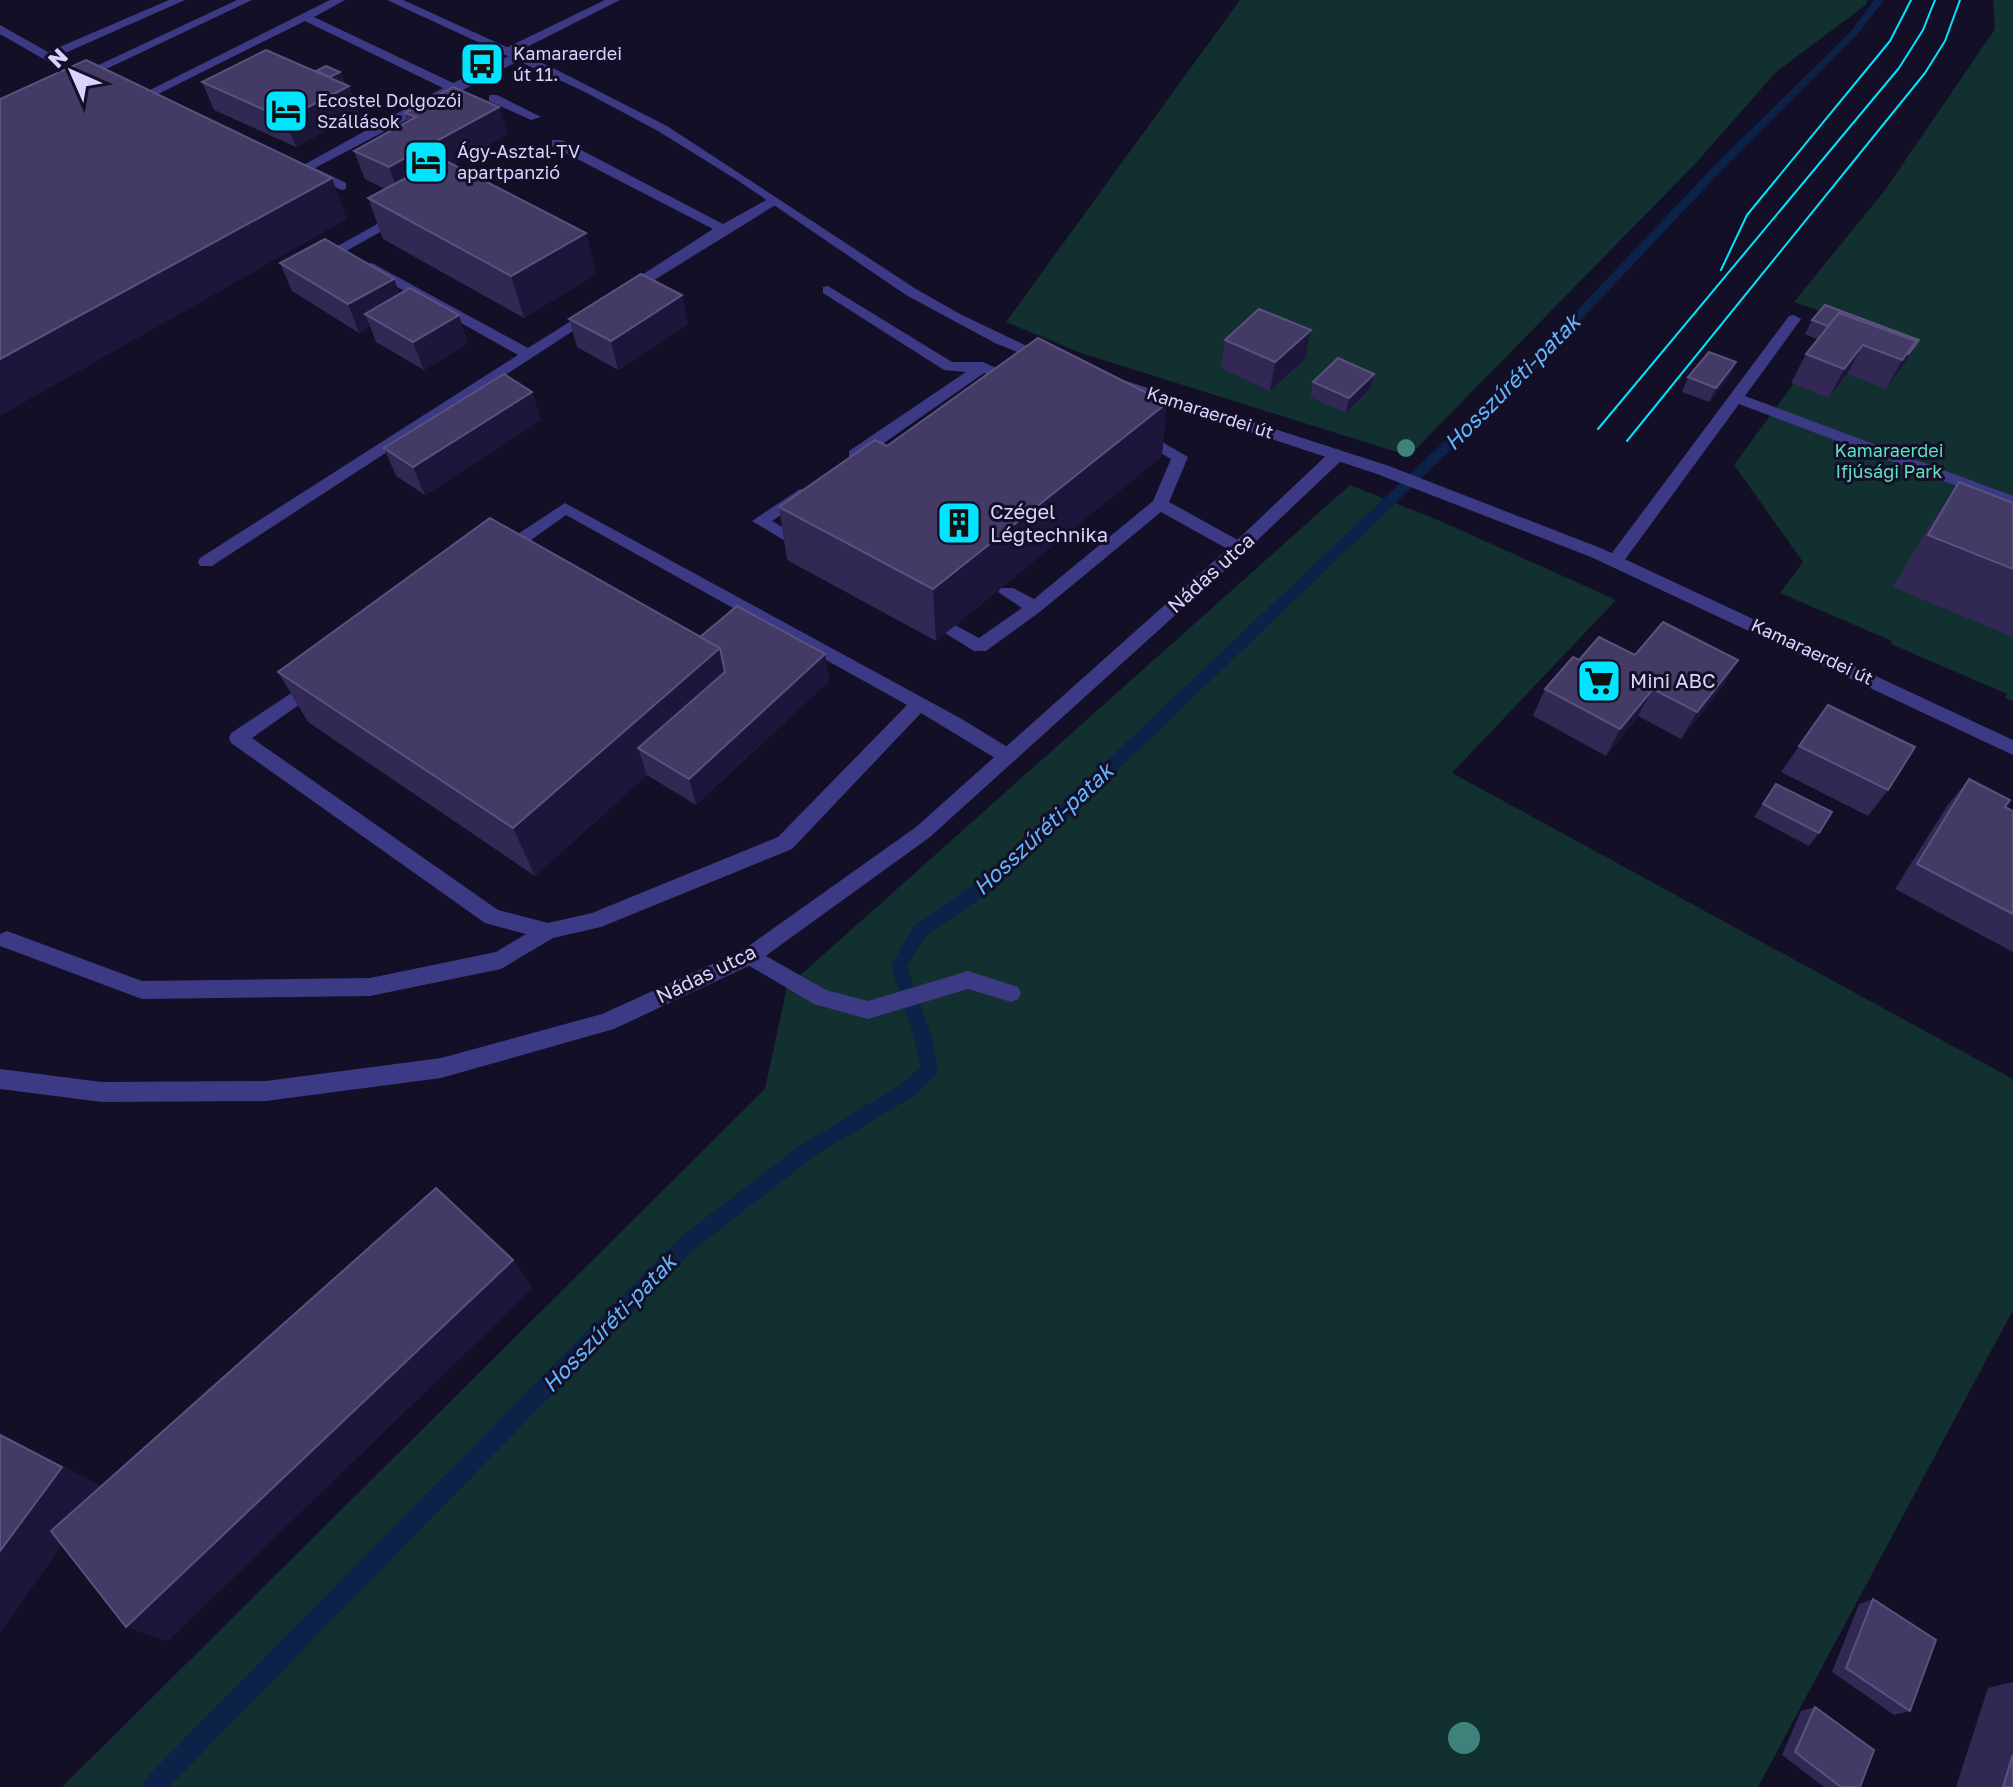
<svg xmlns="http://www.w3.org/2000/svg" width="2013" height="1787" viewBox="0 0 2013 1787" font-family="'Golos Text',sans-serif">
	<rect width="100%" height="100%" fill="#130f26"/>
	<g fill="#12302f">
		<path d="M1240,0H1867V4L1776,72L1695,164L1409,456L1081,353L1006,322Z"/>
		<path d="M1993,0H2013V701L2005,698L2007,694L1891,644L1892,641L1780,593L1803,562L1734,465L1824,342L1805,334L1822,312L1794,302L1885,190L1995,29Z"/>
		<path d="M1350,485L1445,523L1616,600L1452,773L2013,1079V1310L1758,1787H62L765,1089L787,987Z"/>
	</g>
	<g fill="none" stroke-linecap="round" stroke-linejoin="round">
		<path fill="#0c2248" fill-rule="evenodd" d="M1874,0H1884L1857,35L1722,170L1536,368L996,887L925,937L907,967L933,1041L938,1071L935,1076L915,1095L813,1157L692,1251L169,1787H142L145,1779L678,1239L801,1145L903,1083L920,1068L915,1041L891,966L913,927L984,877L1528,362L1714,166L1851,31Z"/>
		<g fill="#3d3a85" fill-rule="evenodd">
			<path d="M169,0H185L47,61L0,34V25L48,52Z"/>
			<path d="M237,0H252L83,80L73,77Z"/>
			<path d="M330,0H345L314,17L453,83L511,55H504V49L605,0H620L515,53H522V59L315,168L346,183V189L341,190L298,168L443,88L305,21L152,97L142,94Z"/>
			<path d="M489,95H497L541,117L531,120L489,101Z"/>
			<path d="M552,140H562L723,224L770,198L782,201L630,295H620V289L713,229L552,146Z"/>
			<path d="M386,219L398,222L323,264L311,261Z"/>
			<path d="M372,263L528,348L587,311L592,310L599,314L212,566H200L198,562L200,558L518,355L367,270V264Z"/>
			<path d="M828,286L952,362H983L1023,380L1015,385L984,373L861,459H849V451L966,372L944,370L823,293V287Z"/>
			<path d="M1794,315L1801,319L1745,396L2013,496V507L1739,404L1621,565H1609L1607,561L1609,557L1789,316Z"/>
			<path d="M1140,429L1188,457L1169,502L1245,544L1247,548L1245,552H1233L1161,512L1041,611L986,651H974L945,633L942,629L951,623L979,638L1022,608L998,592L1001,588H1013L1034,599L1153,501L1171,459L1134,438L1132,434Z"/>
			<path d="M800,489L806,490V498L772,521L811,543L813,547L811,551L805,553L752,521Z"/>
			<path d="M565,503L960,718L1014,751L1016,756L1014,761H1000L921,713L792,849L601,927L553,938L501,969L370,996L142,999L0,946V934L7,931L142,981L370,978L496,952L526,934L485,923L231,743L229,738L231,733L314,678L320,680L323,685L320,690L252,738L498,910L548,923L592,913L778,837L907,705L566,515L510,555H498L496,551L498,547Z"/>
			<path d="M750,947L826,990L868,1001L968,971L1018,987L1021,993L1018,999L1011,1002L968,989L868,1019L814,1004L743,962L740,956L743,950Z"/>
		</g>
		<path fill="#3d3a85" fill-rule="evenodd" d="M1338,449L1346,454L1344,458L1245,552L930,837L757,962L614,1029L441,1078L266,1101L102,1102L0,1089V1069L102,1082L266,1081L441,1058L602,1014L743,950L916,827L1233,544L1332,450Z"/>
		<g fill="#3d3a85" fill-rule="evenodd">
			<path d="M387,0H403L553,68L667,126L916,289L960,314L1054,359L1047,364L1042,362L995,343L906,295L737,180L658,131L583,91Z"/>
			<path d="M1123,380L1389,466L1603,549L2013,740V755L1591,557L1377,474L1118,388L1115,385Z"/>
		</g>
		<g stroke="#00e5ff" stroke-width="2">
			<path d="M1721,270L1747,215L1890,41L1911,0"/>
			<path d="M1598,429L1899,68L1923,30L1935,0"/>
			<path d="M1627,441L1925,73L1945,41L1960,0"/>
		</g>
	</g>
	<g fill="#3d827b">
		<circle cx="1406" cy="448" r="9"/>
		<circle cx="1464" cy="1738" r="16"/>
	</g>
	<g fill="#312854">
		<path d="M316,71L340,72L345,84L349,86L359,113L296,147L214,110L202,82Z"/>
		<path d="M499,107L507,134L453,165L596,274L524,318L383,239L368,198L385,189L365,179L354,151L408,122L405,113Z"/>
		<path d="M280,263L394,279L400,294L468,343L424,370L376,342L370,326L359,333L292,291Z"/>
		<path d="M569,319L688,324L618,370L577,347Z"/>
		<path d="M1812,320L1911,354L1886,389L1847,374L1829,398L1791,383L1806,354L1818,339L1805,334Z"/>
		<path d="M1225,340L1305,359L1270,391L1221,368Z"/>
		<path d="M1374,374L1371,388L1346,413L1310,397L1313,382Z"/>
		<path d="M1730,376L1709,402L1682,392L1688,377Z"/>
		<path d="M532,392L541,420L425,495L396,476L384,448Z"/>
		<path d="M887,446L1162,456L936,641L787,560L779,507Z"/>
		<path d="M1959,482L2013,503V637L1893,587L1924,535Z"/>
		<path d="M700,637L825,654L829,681L696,805L647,775L535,876L308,722L278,672Z"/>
		<path d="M1635,655L1738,660L1722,687L1681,739L1638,716L1606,756L1533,716L1545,689L1579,660Z"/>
		<path d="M1828,705L1888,790L1868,816L1781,772Z"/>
		<path d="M1969,779L2005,807L2013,811V952L1895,889L1947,806Z"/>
		<path d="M1776,784L1819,833L1809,846L1754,817Z"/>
		<path d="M1873,1599L1910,1711L1894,1715L1832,1672L1859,1604Z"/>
		<path d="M2013,1682V1787H1956L1988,1688Z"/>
		<path d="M1815,1707L1860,1787H1824L1782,1755L1801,1711Z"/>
	</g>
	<g fill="#1d163a">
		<path d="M340,72L345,86L326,80Z"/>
		<path d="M349,86L359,113L296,147L285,119Z"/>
		<path d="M499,107L507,134L399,195L389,167Z"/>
		<path d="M332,178L347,219L0,416V359Z"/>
		<path d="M586,233L596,274L524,318L511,276Z"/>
		<path d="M394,279L405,307L365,314L370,326L359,333L348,304Z"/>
		<path d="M682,295L688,324L618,370L611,341Z"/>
		<path d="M459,315L468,343L424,370L413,342Z"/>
		<path d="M1311,330L1305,359L1270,391L1275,362Z"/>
		<path d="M1919,340L1911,354L1886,389L1902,360L1916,341Z"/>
		<path d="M1863,345L1847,374L1829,398L1844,369Z"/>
		<path d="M1736,362L1730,376L1709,402L1716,388Z"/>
		<path d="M1374,374L1371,388L1346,413L1349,398Z"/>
		<path d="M532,392L541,420L425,495L413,467Z"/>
		<path d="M1167,403L1162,456L936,641L933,589Z"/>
		<path d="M720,648L731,699L638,748L647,775L535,876L513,828Z"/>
		<path d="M825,654L829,681L696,805L689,779Z"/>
		<path d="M1738,660L1722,687L1681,739L1697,712Z"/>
		<path d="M1653,689L1638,716L1606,756L1620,729Z"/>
		<path d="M513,1260L533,1288L168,1641L126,1627Z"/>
		<path d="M0,1433L103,1487L0,1633Z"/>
	</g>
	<g fill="#433a66" stroke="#5a527e" stroke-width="2">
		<path d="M266,50L349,86L285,119L202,82Z"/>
		<path d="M86,60L332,178L0,359V99Z"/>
		<path d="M326,66L340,72L330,77L316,71Z"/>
		<path d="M453,87L499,107L389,167L354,151L416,117L405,113Z"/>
		<path d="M442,159L586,233L511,276L368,198Z"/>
		<path d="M325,239L394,279L348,304L280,263Z"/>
		<path d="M641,274L682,295L611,341L569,319Z"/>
		<path d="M410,288L459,315L413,342L365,314Z"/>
		<path d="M1825,305L1919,340L1908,355L1916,341L1839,313L1828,326L1812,320Z"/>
		<path d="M1259,309L1311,330L1275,362L1225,340Z"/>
		<path d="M1839,313L1916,341L1902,360L1863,345L1844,369L1806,354Z"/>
		<path d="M1038,338L1167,403L933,589L779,507L875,440L887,446Z"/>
		<path d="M1709,352L1736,362L1716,388L1688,377Z"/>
		<path d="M1338,358L1374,374L1349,398L1313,382Z"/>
		<path d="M504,374L532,392L413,467L384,448Z"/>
		<path d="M1959,482L2013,503V569L1928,535Z"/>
		<path d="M490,518L720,648L513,828L278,672Z"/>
		<path d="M737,606L825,654L689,779L638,748L725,672L720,648L700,637Z"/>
		<path d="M1663,622L1738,660L1697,712L1653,689L1620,729L1545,689L1573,657L1579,660L1599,637L1635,655Z"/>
		<path d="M1828,705L1915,747L1888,790L1799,746Z"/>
		<path d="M1969,779L2010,800L2005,807L2013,811V914L1917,864Z"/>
		<path d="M1776,784L1832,812L1819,833L1763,804Z"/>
		<path d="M436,1188L513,1260L126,1627L51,1531Z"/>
		<path d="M0,1435L62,1467L0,1551Z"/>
		<path d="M1873,1599L1936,1640L1910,1711L1846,1668Z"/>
		<path d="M1815,1707L1874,1750L1860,1787H1841L1795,1752Z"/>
		<path d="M2013,1754V1787H2003Z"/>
	</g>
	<defs>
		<g id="bus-square" transform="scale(2.3)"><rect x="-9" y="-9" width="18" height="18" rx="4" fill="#00e5ff" stroke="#130f26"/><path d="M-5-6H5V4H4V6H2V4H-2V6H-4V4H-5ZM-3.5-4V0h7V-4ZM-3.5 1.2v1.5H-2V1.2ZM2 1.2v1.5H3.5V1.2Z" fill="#111"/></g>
		<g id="hotel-square" transform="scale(2.3)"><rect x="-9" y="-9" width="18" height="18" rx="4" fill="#00e5ff" stroke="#130f26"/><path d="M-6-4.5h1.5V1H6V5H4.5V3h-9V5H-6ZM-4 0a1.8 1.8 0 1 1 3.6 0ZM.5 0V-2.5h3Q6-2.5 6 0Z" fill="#111"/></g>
		<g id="building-square" transform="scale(2.3)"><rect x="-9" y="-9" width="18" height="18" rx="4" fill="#00e5ff" stroke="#130f26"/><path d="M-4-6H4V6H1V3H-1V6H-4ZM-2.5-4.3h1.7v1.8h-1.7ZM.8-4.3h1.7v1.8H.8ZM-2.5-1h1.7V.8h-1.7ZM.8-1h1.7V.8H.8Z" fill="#111"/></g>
		<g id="supermarket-square" transform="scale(2.3)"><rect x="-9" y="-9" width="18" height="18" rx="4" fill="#00e5ff" stroke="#130f26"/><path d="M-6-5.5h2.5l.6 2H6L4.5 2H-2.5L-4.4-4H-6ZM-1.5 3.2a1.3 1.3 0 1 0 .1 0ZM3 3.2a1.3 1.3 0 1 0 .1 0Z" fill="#111"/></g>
	</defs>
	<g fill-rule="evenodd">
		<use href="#bus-square" x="482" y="64"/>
		<use href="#hotel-square" x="286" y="111"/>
		<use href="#hotel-square" x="426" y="162"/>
		<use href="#building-square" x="959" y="523"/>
		<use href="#supermarket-square" x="1599" y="681"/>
	</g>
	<g text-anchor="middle" stroke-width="6" stroke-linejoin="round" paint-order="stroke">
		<g font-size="18" fill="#d9d4ff" stroke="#130f26" text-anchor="start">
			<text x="513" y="60">Kamaraerdei<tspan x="513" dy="21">út 11.</tspan></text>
			<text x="317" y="107">Ecostel Dolgozói<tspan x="317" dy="21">Szállások</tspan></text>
			<text x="457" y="158">Ágy-Asztal-TV<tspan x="457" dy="21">apartpanzió</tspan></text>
		</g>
		<g font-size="18" fill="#d9d4ff" stroke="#130f26">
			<text transform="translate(1210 413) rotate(18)" y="6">Kamaraerdei út</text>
			<text transform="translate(1812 652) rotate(25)" y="6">Kamaraerdei út</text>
		</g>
		<g font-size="18" fill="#5fe0c0" stroke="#130f26">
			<text x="1889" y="457">Kamaraerdei<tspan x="1889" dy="21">Ifjúsági Park</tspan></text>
		</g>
		<g font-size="20" fill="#d9d4ff" stroke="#130f26" text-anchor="start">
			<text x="990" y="519">Czégel<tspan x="990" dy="23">Légtechnika</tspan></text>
			<text x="1630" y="688">Mini ABC</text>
		</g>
		<g font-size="20" fill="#d9d4ff" stroke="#130f26">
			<text transform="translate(1211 573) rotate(-42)" y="7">Nádas utca</text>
			<text transform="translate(706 974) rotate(-26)" y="7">Nádas utca</text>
		</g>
		<g font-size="22" font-style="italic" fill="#62b6ff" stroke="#130f26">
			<text transform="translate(1512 382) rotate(-45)" y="8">Hosszúréti-patak</text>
			<text transform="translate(1043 829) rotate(-43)" y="8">Hosszúréti-patak</text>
			<text transform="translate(609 1323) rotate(-46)" y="8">Hosszúréti-patak</text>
		</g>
	</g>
	<g transform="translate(72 72) rotate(315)" stroke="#130f26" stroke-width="6" paint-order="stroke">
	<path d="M0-6L14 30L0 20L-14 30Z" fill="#d9d4ff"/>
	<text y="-12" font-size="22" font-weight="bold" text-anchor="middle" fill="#d9d4ff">N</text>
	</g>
</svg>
